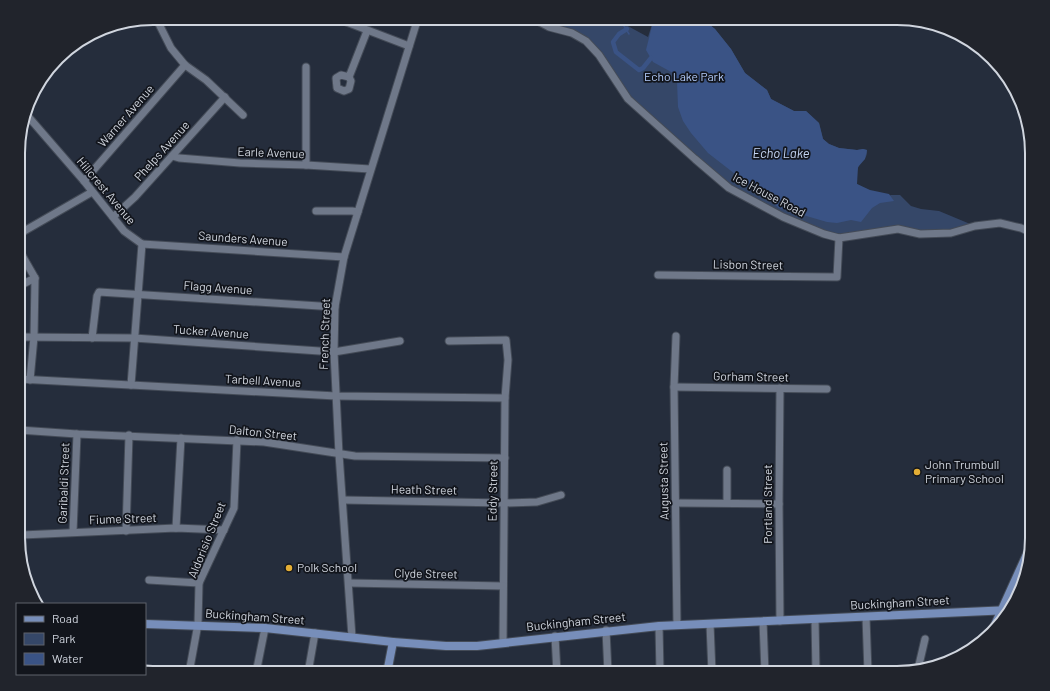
<svg xmlns="http://www.w3.org/2000/svg" width="1050" height="691" viewBox="0 0 1050 691" font-family="Barlow,sans-serif">
	<rect width="100%" height="100%" fill="#252d3c"/>
	<path fill="#354768" d="M552,18H613L648,37L654,18H691L710,25L715,29L731,49L745,73L767,90L771,99L794,111H806L819,123L823,139L829,144L839,148L857,150L863,149L867,150C868,159 861,160 858,168C855,173 857,179 857,184L883,198L891,195H900L911,206L921,209L939,211L975,226L951,233L898,229L839,238L824,234L729,188L628,99L586,41L549,27Z"/>
	<path fill="#3a5385" d="M654,18H691L710,25L715,29L731,49L745,73L767,90L771,99L794,111H806L819,123L823,139L829,144L839,148L857,150L863,149L867,150L865,159L858,167L857,184L870,190L889,194L894,201L880,203L872,208L861,222L851,220L837,223L827,222L779,208L708,153L691,133L683,121L678,107L677,81L673,73L653,62L646,50Z"/>
	<g fill="none" stroke-linecap="round" stroke-linejoin="round">
		<path stroke="#3a5385" stroke-width="1.5" d="M619,18L629,34"/>
		<path stroke="#3a5385" stroke-width="4.5" d="M627,29L619,34L613,42L616,52L639,70L643,68L651,58"/>
		<g stroke="#444b57" stroke-width="9">
			<g id="minor">
				<path d="M156,18L171,48L185,65L206,80L243,115"/>
				<path d="M336,18L409,46"/>
				<path d="M532,18L549,27L572,33L586,41L599,55L628,99L695,159L729,188L783,217L824,234L839,238L898,229L920,234L951,233L975,226L1000,223L1021,228L1032,233"/>
				<path d="M939,25L941,26"/>
				<path d="M306,67V165"/>
				<path d="M349,77L351,81L349,89L344,91L337,88L336,78L341,75L349,77L367,31"/>
				<path d="M26,114L84,181L124,231L142,244L131,385"/>
				<path d="M172,156L179,158L240,163L306,165L370,169"/>
				<path d="M84,181L185,65"/>
				<path d="M316,211H352L358,212"/>
				<path d="M113,217L135,197L225,97"/>
				<path d="M19,234L92,192"/>
				<path d="M142,244L344,257"/>
				<path d="M19,250L35,278L34,337L30,380"/>
				<path d="M658,275L837,277L839,238"/>
				<path d="M19,286L35,278"/>
				<path d="M676,336L674,387L677,625"/>
				<path d="M19,337L134,338L334,352L400,341"/>
				<path d="M92,338L97,296L99,292L335,307"/>
				<path d="M449,341L506,340L508,360L505,398L503,643"/>
				<path d="M19,379L336,396L505,398"/>
				<path d="M674,387L827,389"/>
				<path d="M19,430L77,434L264,442L355,456L505,458"/>
				<path d="M727,470V502"/>
				<path d="M343,500L504,503L537,502L561,495"/>
				<path d="M676,503L779,504"/>
				<path d="M19,507L24,568"/>
				<path d="M176,528L181,438"/>
				<path d="M126,531L129,435"/>
				<path d="M73,532L77,434"/>
				<path d="M22,535L176,528L224,530"/>
				<path d="M149,580L199,583"/>
				<path d="M349,583L503,586"/>
				<path d="M866,617L868,673"/>
				<path d="M815,619L816,673"/>
				<path d="M763,621L765,673"/>
				<path d="M780,621L779,504L780,388"/>
				<path d="M710,624L712,673"/>
				<path d="M659,626L660,673"/>
				<path d="M606,630L608,673"/>
				<path d="M555,636L557,673"/>
				<path d="M352,637L339,454L334,352L335,307L344,257L418,18"/>
				<path d="M918,669L925,639"/>
				<path d="M189,673L198,624L199,583L234,508L237,440"/>
				<path d="M256,673L265,628"/>
				<path d="M308,673L315,633"/>
			</g>
		</g>
		<g stroke="#444b57" stroke-width="10">
			<g id="major">
				<path d="M145,624L265,628L393,642L446,646H477L659,626L1010,610"/>
				<path d="M994,627L1032,543"/>
				<path d="M387,673L393,642"/>
			</g>
		</g>
		<use href="#minor" stroke="#6f7889" stroke-width="7"/>
		<use href="#major" stroke="#778eba" stroke-width="8"/>
	</g>
	<g fill="#e4ae35" stroke="#12151c" stroke-width="1.5">
		<circle cx="917" cy="472" r="4"/>
		<circle cx="289" cy="568" r="4"/>
	</g>
	<g text-anchor="middle" stroke-width="3.5" stroke-linejoin="round" paint-order="stroke">
		<g font-size="12" fill="#b3ccfb" stroke="#12151c">
			<text x="684" y="81">Echo Lake Park</text>
		</g>
		<g font-size="12" fill="#d0d5de" stroke="#12151c">
			<text transform="translate(126 116) rotate(-49)" y="4">Warner Avenue</text>
			<text transform="translate(162 151) rotate(-48)" y="4">Phelps Avenue</text>
			<text transform="translate(271 153) rotate(2)" y="4">Earle Avenue</text>
			<text transform="translate(106 191) rotate(50)" y="4">Hillcrest Avenue</text>
			<text transform="translate(769 195) rotate(28)" y="4">Ice House Road</text>
			<text transform="translate(243 239) rotate(4)" y="4">Saunders Avenue</text>
			<text transform="translate(748 265) rotate(1)" y="4">Lisbon Street</text>
			<text transform="translate(218 288) rotate(4)" y="4">Flagg Avenue</text>
			<text transform="translate(211 332) rotate(4)" y="4">Tucker Avenue</text>
			<text transform="translate(325 334) rotate(-88)" y="4">French Street</text>
			<text transform="translate(751 377) rotate(1)" y="4">Gorham Street</text>
			<text transform="translate(263 381) rotate(3)" y="4">Tarbell Avenue</text>
			<text transform="translate(263 433) rotate(6)" y="4">Dalton Street</text>
			<text transform="translate(664 481) rotate(-91)" y="4">Augusta Street</text>
			<text transform="translate(64 483) rotate(-88)" y="4">Garibaldi Street</text>
			<text transform="translate(424 490) rotate(1)" y="4">Heath Street</text>
			<text transform="translate(493 491) rotate(-89)" y="4">Eddy Street</text>
			<text transform="translate(768 504) rotate(-90)" y="4">Portland Street</text>
			<text transform="translate(123 519) rotate(-2)" y="4">Fiume Street</text>
			<text transform="translate(207 540) rotate(-68)" y="4">Aldorisio Street</text>
			<text transform="translate(426 574) rotate(1)" y="4">Clyde Street</text>
			<text transform="translate(900 603) rotate(-3)" y="4">Buckingham Street</text>
			<text transform="translate(255 617) rotate(4)" y="4">Buckingham Street</text>
			<text transform="translate(576 622) rotate(-6)" y="4">Buckingham Street</text>
		</g>
		<g font-size="12" fill="#d0d5de" stroke="#12151c" text-anchor="start">
			<text x="925" y="469">John Trumbull<tspan x="925" dy="14">Primary School</tspan></text>
			<text x="297" y="572">Polk School</text>
		</g>
		<g font-size="13" font-style="italic" fill="#c4d5f4" stroke="#12151c">
			<text x="781" y="158">Echo Lake</text>
		</g>
	</g>
	<path d="M0 0H1050V691H0ZM153 25H897A128 128 0 0 1 1025 153V538A128 128 0 0 1 897 666H153A128 128 0 0 1 25 538V153A128 128 0 0 1 153 25Z" fill="#21242c" fill-rule="evenodd"/>
	<path fill="none" stroke="#d0d5de" stroke-width="2" d="M153 25H897A128 128 0 0 1 1025 153V538A128 128 0 0 1 897 666H153A128 128 0 0 1 25 538V153A128 128 0 0 1 153 25Z"/>
	<rect x="16" y="603" width="130" height="72" fill="#12151c" stroke="#5e626a"/>
	<rect x="24" y="616" width="20" height="6" fill="#778eba" stroke="#5e626a"/>
	<text x="52" y="623" font-size="12" fill="#d0d5de">Road</text>
	<rect x="24" y="633" width="20" height="12" fill="#354768" stroke="#5e626a"/>
	<text x="52" y="643" font-size="12" fill="#d0d5de">Park</text>
	<rect x="24" y="653" width="20" height="12" fill="#3a5385" stroke="#5e626a"/>
	<text x="52" y="663" font-size="12" fill="#d0d5de">Water</text>
</svg>
